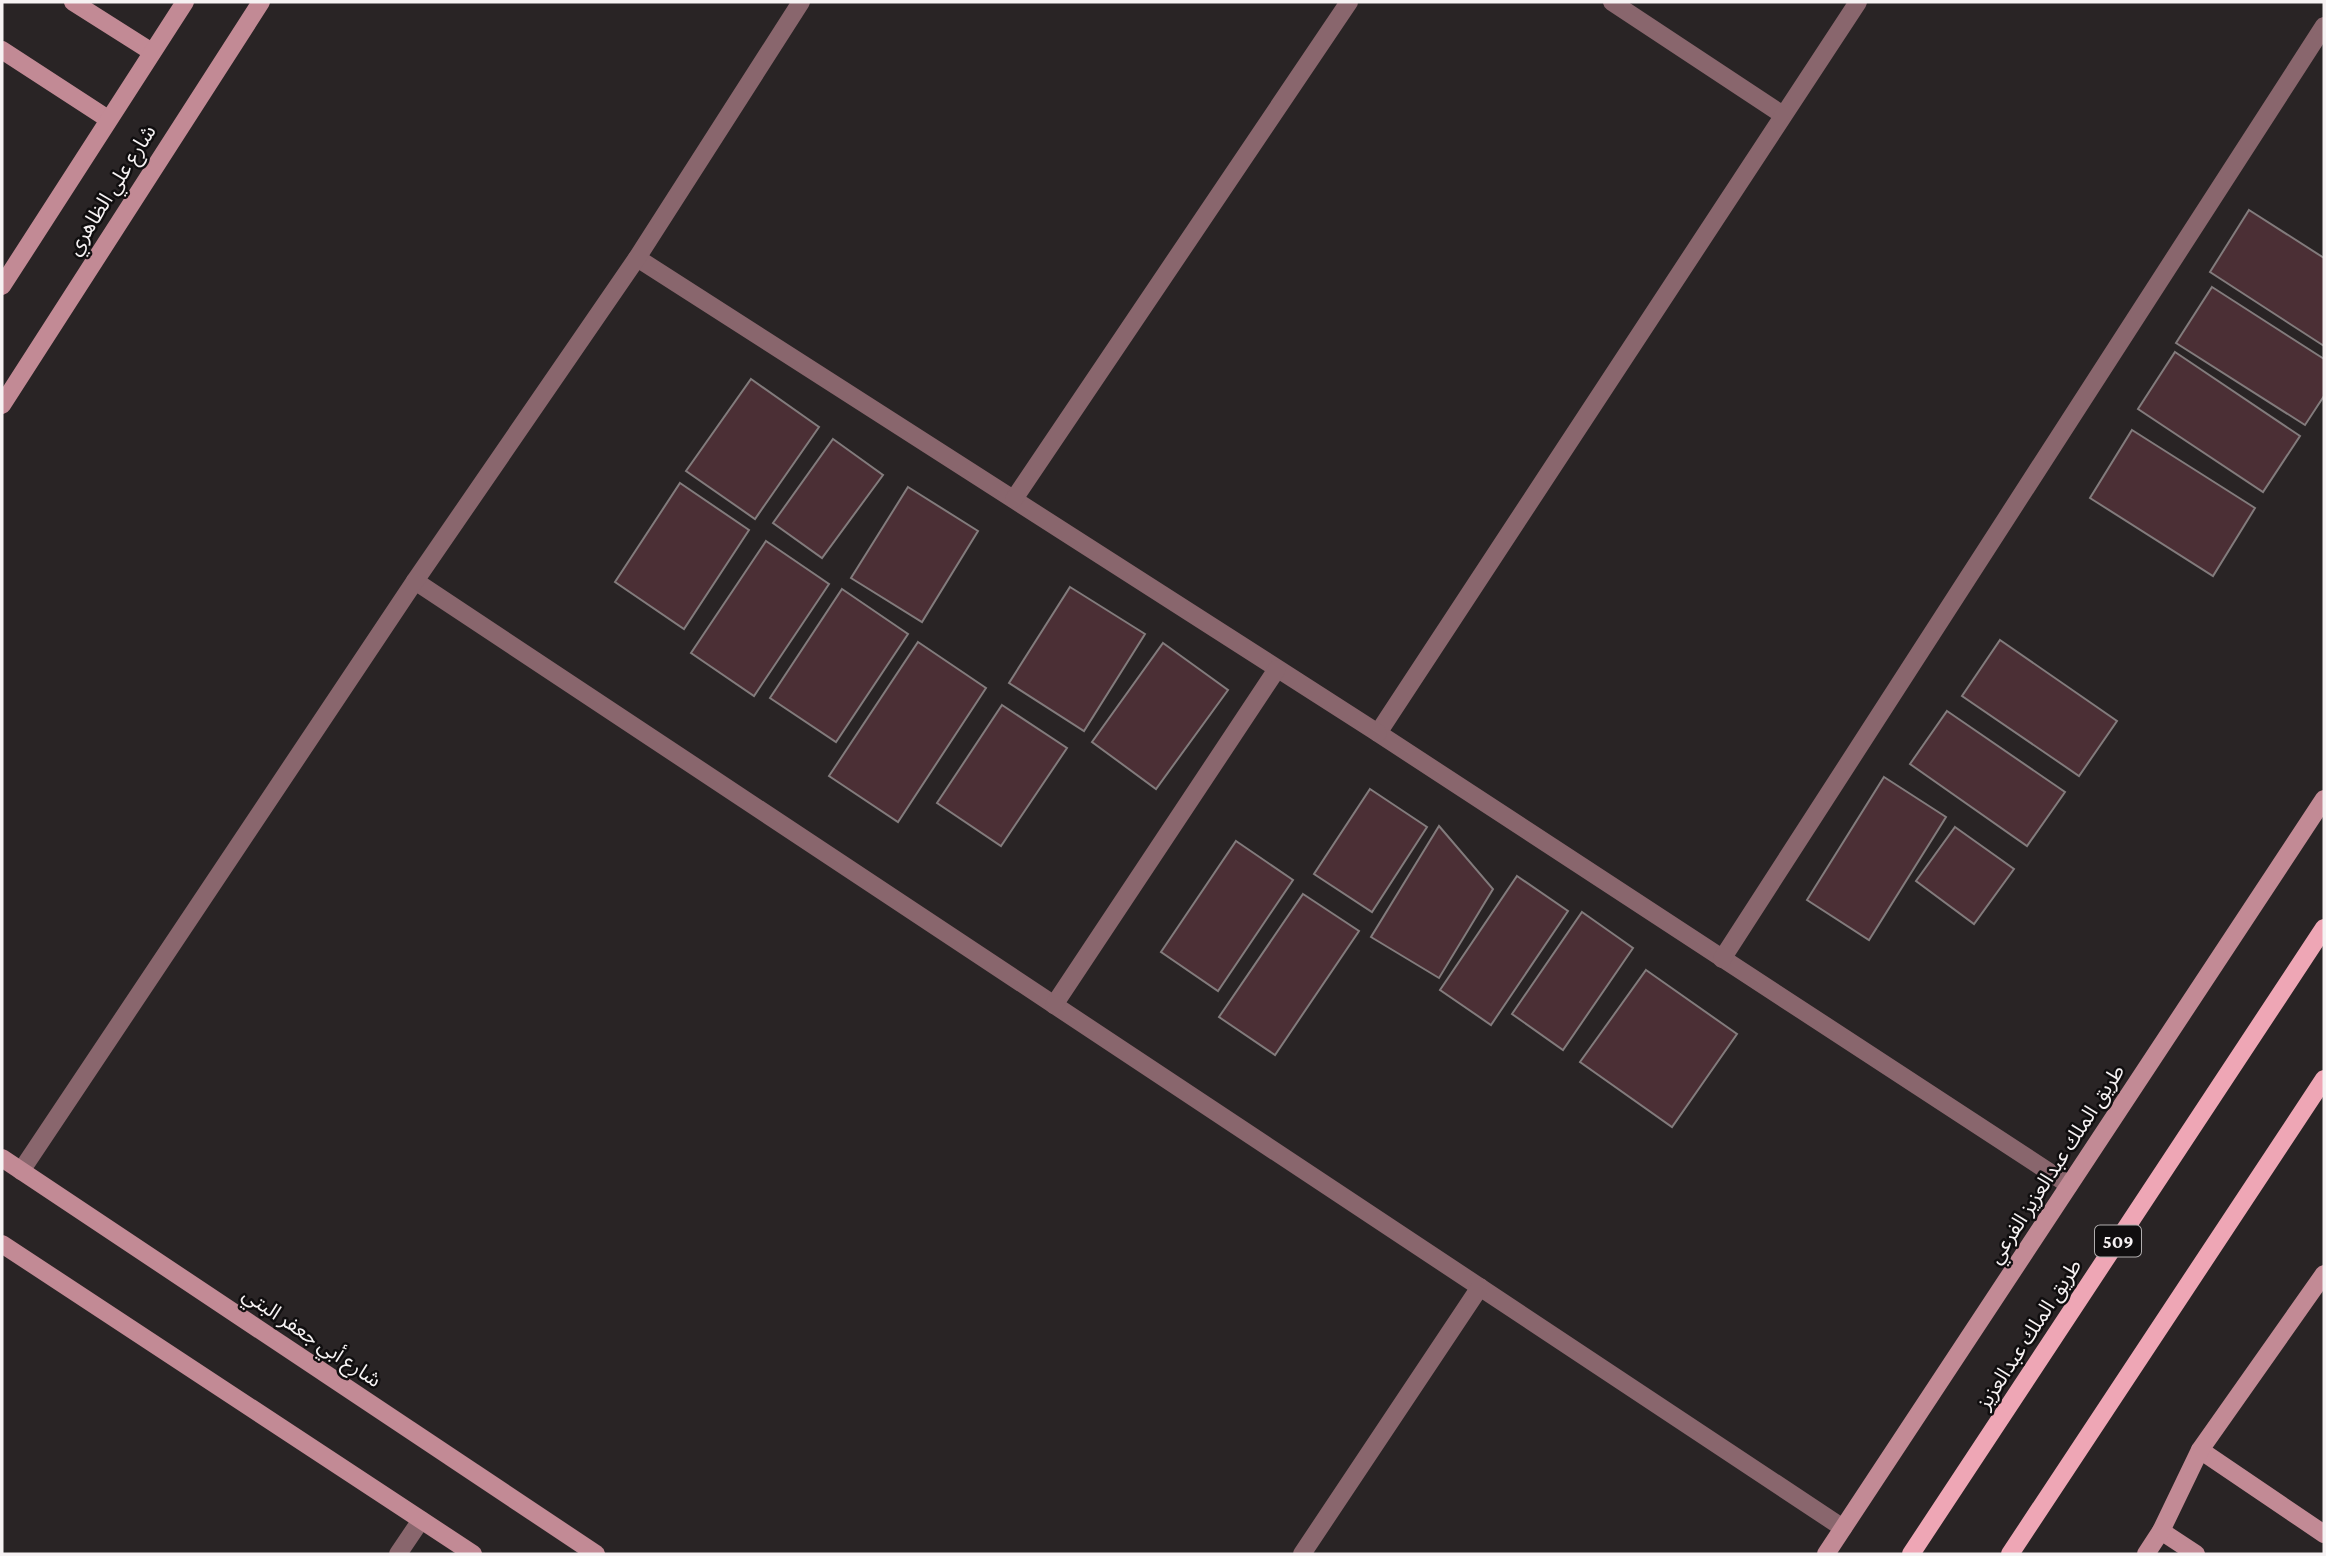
<svg xmlns="http://www.w3.org/2000/svg" width="2326" height="1556" viewBox="0 0 2326 1556" font-family="'Crimson Pro','Noto Sans Arabic',serif">
	<rect width="100%" height="100%" fill="#292425"/>
	<g fill="#4b2f35" stroke="#827b7c" stroke-width="2">
		<path d="M2249,210L2324,258V346L2210,272Z"/>
		<path d="M2212,287L2324,359V396L2305,425L2176,343Z"/>
		<path d="M2175,352L2300,436L2263,492L2138,409Z"/>
		<path d="M751,379L819,427L755,519L686,471Z"/>
		<path d="M2132,430L2255,508L2213,576L2090,498Z"/>
		<path d="M833,439L883,475L822,558L773,523Z"/>
		<path d="M680,483L749,530L684,629L615,582Z"/>
		<path d="M908,487L978,531L922,622L851,578Z"/>
		<path d="M766,541L829,584L754,696L691,653Z"/>
		<path d="M1070,587L1145,634L1084,731L1009,683Z"/>
		<path d="M842,589L908,634L836,742L770,698Z"/>
		<path d="M2000,640L2117,721L2079,776L1962,696Z"/>
		<path d="M918,642L986,688L898,822L829,776Z"/>
		<path d="M1163,643L1228,690L1156,789L1092,742Z"/>
		<path d="M1002,705L1067,748L1001,846L937,803Z"/>
		<path d="M1947,711L2065,792L2027,846L1910,764Z"/>
		<path d="M1884,777L1946,817L1869,940L1807,900Z"/>
		<path d="M1370,789L1427,827L1372,912L1314,874Z"/>
		<path d="M1439,826L1493,889L1439,978L1371,937Z"/>
		<path d="M1955,827L2014,869L1974,924L1916,881Z"/>
		<path d="M1236,841L1293,880L1218,991L1161,952Z"/>
		<path d="M1517,876L1568,911L1491,1025L1440,990Z"/>
		<path d="M1303,894L1359,931L1275,1055L1219,1017Z"/>
		<path d="M1582,912L1633,948L1563,1050L1512,1014Z"/>
		<path d="M1646,970L1737,1034L1672,1127L1580,1062Z"/>
	</g>
	<g fill="none" stroke-linecap="round" stroke-linejoin="round">
		<g stroke="#89666d" stroke-width="18">
			<path d="M1612,2L1783,115"/>
			<path d="M1858,2L1378,733L2069,1185"/>
			<path d="M637,258L1378,733"/>
			<path d="M1014,499L1349,2"/>
			<path d="M415,581L1843,1528"/>
			<path d="M1722,959L2324,26"/>
			<path d="M1054,1005L1277,669"/>
			<path d="M21,1171L415,581L637,258L801,2"/>
			<path d="M398,1554L421,1520"/>
			<path d="M1302,1554L1480,1287"/>
		</g>
		<g stroke="#c28a95" stroke-width="18">
			<path d="M73,2L152,52"/>
			<path d="M2,50L108,119"/>
			<path d="M2,286L185,2"/>
			<path d="M2,405L261,2"/>
			<path d="M2,1158L596,1554"/>
			<path d="M2,1244L473,1554"/>
			<path d="M2200,1450L2324,1534"/>
			<path d="M2161,1531L2196,1554"/>
			<path d="M1826,1554L2324,799"/>
			<path d="M2146,1554L2161,1531L2200,1450L2324,1274"/>
		</g>
		<g stroke="#eea6b5" stroke-width="18">
			<path d="M1911,1554L2324,928"/>
			<path d="M2010,1554L2324,1079"/>
		</g>
	</g>
	<g text-anchor="middle" stroke-width="5" stroke-linejoin="round" paint-order="stroke">
		<rect fill="#100e0f" stroke="#b1aeaf" stroke-width="2" x="2095" y="1225.5" width="46" height="31" rx="5"/>
		<g font-size="19" font-weight="bold" fill="#f6f2f3">
			<text x="2118" y="1248">509</text>
		</g>
		<g font-size="21" fill="#f6f2f3" stroke="#100e0f">
			<text transform="translate(111 190) rotate(-58)" y="7">شارع علي الظاهري</text>
			<text transform="translate(2056 1164) rotate(-57)" y="7">طريق الملك عبدالعزيز الفرعي</text>
			<text transform="translate(2029 1334) rotate(-57)" y="7">طريق الملك عبدالعزيز</text>
			<text transform="translate(312 1337) rotate(34)" y="7">شارع أبي جعفر البتي</text>
		</g>
	</g>
	<rect width="2326" height="1556" fill="none" stroke="#f6f2f3" stroke-width="7"/>
</svg>
